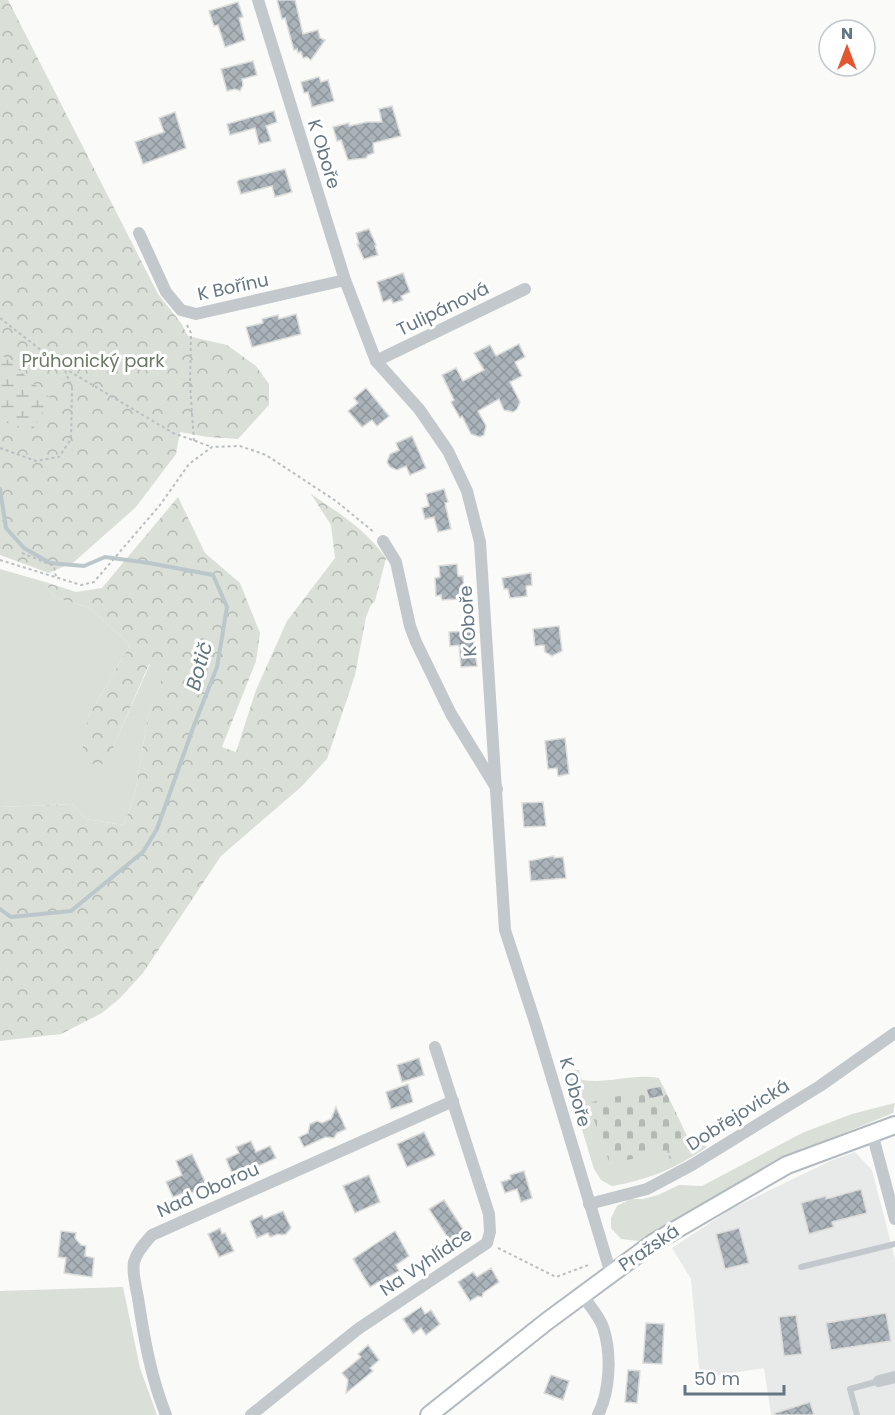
<svg xmlns="http://www.w3.org/2000/svg" width="895" height="1415" viewBox="0 0 895 1415" font-family="Poppins,sans-serif">
	<defs>
		<pattern id="forest-crowns" width="20" height="18" patternUnits="userSpaceOnUse" patternTransform="scale(1.5)"><rect width="20" height="18" fill="#dadfd7"/><path d="M2 6a3 3 0 1 1 6 0M12 15a3 3 0 1 1 6 0" fill="none" stroke="#b4b9b4"/></pattern>
		<pattern id="wetland-marsh" width="20" height="14" patternUnits="userSpaceOnUse" patternTransform="scale(1.5)"><rect width="20" height="14" fill="#dadfd7"/><path d="M1 5h8M5 5V1M11 12h8M15 12V8" fill="none" stroke="#b4b9b4"/></pattern>
		<pattern id="cemetery-stones" width="16" height="16" patternUnits="userSpaceOnUse" patternTransform="scale(1.5)"><rect width="16" height="16" fill="#dadfd7"/><path d="M2 7V4a2 2 0 0 1 4 0v3zM10 15v-3a2 2 0 0 1 4 0v3z" fill="#b4b9b4"/></pattern>
		<pattern id="building-cross-hatch" width="8" height="8" patternUnits="userSpaceOnUse" patternTransform="scale(1.5)"><rect width="8" height="8" fill="#aab3b9"/><path d="M0 0l8 8M0 8l8-8" fill="none" stroke="#8e969c"/></pattern>
	</defs>
	<rect width="100%" height="100%" fill="#fafaf8"/>
	<path fill="#e8e9e9" d="M855,1152L872,1170L895,1259V1415H771L764,1368L700,1378L691,1279L672,1248L731,1209L830,1161Z"/>
	<g fill="#dadfd7">
		<path d="M0,569L45,582L54,597L90,608L130,645L88,717L106,763L150,664L165,673L148,716L135,793L124,825L86,819L72,804L0,807Z"/>
		<path d="M567,1070H579L582,1080C609,1084 633,1073 659,1078L687,1136L699,1138L707,1147C677,1168 648,1180 612,1186L601,1180L594,1169L577,1113Z"/>
		<path d="M895,1103L893,1113L778,1160L639,1241L621,1239L611,1228V1218L617,1206L630,1199H643L658,1195L679,1185L702,1186L802,1133L852,1114Z"/>
		<path d="M123,1287L140,1368L157,1415H0V1291Z"/>
	</g>
	<g fill="url(#forest-crowns)">
		<path d="M0,0H8L158,294L181,323L188,336L227,345L256,366L269,384V405L238,439L208,437L180,432L176,454L136,507L74,562L49,573L0,555Z"/>
		<path d="M311,494C340,514 365,529 386,558L375,601L371,605L366,617L355,675L327,759L301,787L221,856L143,973L119,999L102,1013L61,1034L0,1041V807L72,804L86,819L124,825L135,793L148,716L164,673L149,664L106,764H80L88,717L130,645L90,608L54,597L45,582L76,592L102,588L178,497L205,553L240,583L260,633L256,661L222,747L236,752L256,690L287,621L335,558L331,525Z"/>
	</g>
	<path fill="url(#wetland-marsh)" d="M0,353L50,398L33,430L0,421Z"/>
	<path fill="url(#cemetery-stones)" d="M663,1086L683,1128L688,1146L610,1164L588,1103Z"/>
	<g fill="none" stroke-linecap="round" stroke-linejoin="round">
		<path stroke="#bbc7cb" stroke-width="4" d="M0,489L6,528L24,548L50,563L84,566L105,557L149,563L213,575L227,607L217,667L193,728L157,829L143,852L71,911L11,917L0,909"/>
	</g>
	<g fill="url(#building-cross-hatch)" stroke="#dcdcda" stroke-width="1.5">
		<path d="M277,0H295L303,34L318,30L320,38L325,40L311,60L307,57L303,58L301,52L298,53L297,49L294,50L285,18L282,19Z"/>
		<path d="M238,2L243,17L239,18L245,40L225,47L218,25L214,26L209,11Z"/>
		<path d="M253,61L257,75L242,79L243,85L240,91L235,89L227,91L221,69Z"/>
		<path d="M319,77L321,82L328,80L334,101L312,107L308,92L304,93L301,82Z"/>
		<path d="M392,106L401,136L373,143L374,153L368,155L366,158L348,160L341,140L337,141L333,127L349,123V126L367,122H382L379,109Z"/>
		<path d="M274,111L277,122L266,126L271,141L259,144L255,128L230,135L227,124Z"/>
		<path d="M175,112L186,148L143,164L135,142L164,132L159,118Z"/>
		<path d="M285,169L292,192L275,197L272,186L241,194L237,182L239,180Z"/>
		<path d="M369,229L376,245L375,246L378,255L364,259L357,244H359L356,233Z"/>
		<path d="M403,273L410,292L401,296L403,300L393,303L391,299L383,302L377,282Z"/>
		<path d="M296,314L301,334L252,347L246,327L263,323L262,319L278,315L279,319Z"/>
		<path d="M519,344L525,357L515,362L522,376L510,382L520,402L517,409L513,412L504,410L499,399L478,411L486,426L484,435L480,437L471,434L462,416L460,418L451,402L454,400L442,375L456,368L463,381L484,370L474,353L490,345L496,356Z"/>
		<path d="M366,388L389,416L377,426L372,420L362,427L348,411L358,403L354,398Z"/>
		<path d="M412,436L426,468L410,475L406,466L397,470L390,467L387,462L390,454L399,450L396,443Z"/>
		<path d="M444,489L448,502L445,503L451,529L438,532L434,517L425,519L422,508L429,506L426,494Z"/>
		<path d="M457,564L458,576H463L464,594H459V599L442,600L441,595L436,596L435,578L440,577L439,566Z"/>
		<path d="M531,573L532,585L526,586L527,596L510,598L508,589H504L502,578Z"/>
		<path d="M559,626L562,651L552,656L545,652L544,645L535,646L533,629Z"/>
		<path d="M472,631L477,666L461,667L459,645L450,646L449,632Z"/>
		<path d="M565,738L569,774L558,776L557,768L548,769L545,741Z"/>
		<path d="M543,802L546,826L524,827L522,803Z"/>
		<path d="M554,856V858L563,857L566,878L531,881L529,861Z"/>
		<path d="M419,1058L424,1075L402,1082L397,1065Z"/>
		<path d="M408,1084L413,1102L391,1109L386,1092Z"/>
		<path d="M661,1086L664,1096L649,1099L646,1089Z"/>
		<path d="M336,1107L346,1129L337,1133L334,1138L326,1137L304,1147L299,1137L308,1133L310,1124L317,1121L322,1123L331,1119Z"/>
		<path d="M424,1132L435,1155L407,1167L397,1144Z"/>
		<path d="M251,1141L256,1152L270,1146L276,1158L247,1171L246,1168H242L232,1173L226,1159L239,1153L236,1147Z"/>
		<path d="M192,1154L207,1186L190,1194L189,1191L173,1197L166,1182L182,1175L176,1161Z"/>
		<path d="M524,1171L532,1198L521,1202L517,1189L505,1193L501,1182L511,1179L510,1175Z"/>
		<path d="M369,1175L380,1202L355,1213L343,1186Z"/>
		<path d="M861,1189L867,1213L832,1222L834,1227L809,1234L801,1203L826,1196V1199Z"/>
		<path d="M444,1200L465,1232L450,1241L429,1209Z"/>
		<path d="M283,1211L291,1228L286,1234L282,1235L278,1234L270,1237L268,1233L257,1238L250,1221L262,1215L264,1219Z"/>
		<path d="M220,1228L222,1234L225,1233L234,1251L219,1257L208,1234Z"/>
		<path d="M739,1228L749,1263L725,1269L716,1234Z"/>
		<path d="M61,1231L76,1233L75,1238L81,1245L86,1246L85,1256L94,1258L92,1277L64,1273L66,1258L58,1257Z"/>
		<path d="M395,1231L409,1256L396,1265L399,1271L370,1287L353,1259Z"/>
		<path d="M491,1268L499,1282L483,1293L482,1297L478,1296L470,1301L458,1282L473,1272L477,1277Z"/>
		<path d="M421,1307L425,1314L431,1310L440,1324L426,1335L421,1328L413,1334L403,1319Z"/>
		<path d="M886,1313L891,1341L831,1350L826,1323Z"/>
		<path d="M796,1315L802,1354L784,1356L779,1317Z"/>
		<path d="M646,1323L664,1324L662,1364L643,1363Z"/>
		<path d="M368,1345L379,1360L370,1368L373,1371L346,1393L348,1380L342,1373L361,1357L358,1354Z"/>
		<path d="M628,1370L640,1371L637,1403L625,1402Z"/>
		<path d="M551,1375L569,1381L563,1400L544,1393Z"/>
		<path d="M810,1402L814,1415H775V1413Z"/>
	</g>
	<g fill="none" stroke-linecap="round" stroke-linejoin="round">
		<g stroke="#b3babf" stroke-width="20">
			<path id="secondary" d="M429,1415L546,1322L653,1243L787,1165L895,1125"/>
		</g>
		<g stroke="#bbbfc2" stroke-width="2" stroke-dasharray="3 3" stroke-linecap="butt">
			<path d="M0,318L64,368L72,388L71,439L59,457L36,461L0,448"/>
			<path d="M187,325L191,333L190,385L194,441"/>
			<path d="M64,368L173,433L212,447"/>
			<path d="M22,553L54,566L56,577"/>
			<path d="M0,560L81,585L94,582L160,505L189,464L212,447L240,446L266,455L336,501L375,533"/>
			<path d="M668,1150L671,1162"/>
			<path d="M498,1248L556,1277L591,1264"/>
		</g>
		<g stroke="#c3c8cc" stroke-width="6">
			<path d="M801,1267L895,1244"/>
			<path d="M857,1415L850,1389L879,1381"/>
		</g>
		<g stroke="#c3c8cc" stroke-width="12">
			<path d="M258,0L345,280L376,361L419,409L448,451L467,491L480,542L505,930L536,1025L611,1274"/>
			<path d="M139,233L166,292L181,310L196,314L345,280"/>
			<path d="M376,361L525,289"/>
			<path d="M383,541L396,562L410,626L416,642L451,714L497,789"/>
			<path d="M872,1133L895,1219"/>
			<path d="M589,1204L647,1189L692,1165L820,1086L895,1033"/>
			<path d="M583,1296C589,1305 599,1316 603,1327C612,1354 610,1391 598,1415"/>
			<path d="M879,1381L895,1377"/>
			<path d="M166,1415C151,1378 144,1338 138,1298C136,1287 132,1273 134,1262C137,1251 145,1243 152,1235L453,1101"/>
			<path d="M251,1415L358,1329L487,1243L490,1232L489,1214L435,1047"/>
		</g>
		<use href="#secondary" stroke="#fff" stroke-width="16"/>
	</g>
	<g text-anchor="middle" stroke-width="6" stroke-linejoin="round" paint-order="stroke">
		<g font-size="18" fill="#657683" stroke="#fff">
			<text transform="translate(324 154) rotate(73)" y="6">K Oboře</text>
			<text transform="translate(233 287) rotate(-12)" y="6">K Bořínu</text>
			<text transform="translate(443 309) rotate(-26)" y="6">Tulipánová</text>
			<text transform="translate(468 621) rotate(-94)" y="6">K Oboře</text>
			<text transform="translate(575 1092) rotate(74)" y="6">K Oboře</text>
			<text transform="translate(738 1115) rotate(-32)" y="6">Dobřejovická</text>
			<text transform="translate(208 1190) rotate(-24)" y="6">Nad Oborou</text>
			<text transform="translate(649 1248) rotate(-34)" y="6">Pražská</text>
			<text transform="translate(426 1262) rotate(-34)" y="6">Na Vyhlídce</text>
		</g>
		<g font-size="18" fill="#687a64" stroke="#fff">
			<text x="93" y="367">Průhonický park</text>
		</g>
		<g font-size="20" font-style="italic" fill="#60757c" stroke="#fff">
			<text transform="translate(199 666) rotate(-74)" y="7">Botič</text>
		</g>
	</g>
	<g transform="translate(847 48)"><circle r="28" fill="#ffffff" stroke="#c1c8cd" stroke-width="1.5"/>
	<path d="M0-4.5L10 22L0 15L-10 22Z" fill="#e4572e"/>
	<text y="-9" font-size="16" font-weight="bold" text-anchor="middle" fill="#657683">N</text>
	</g>
	<path d="M685 1385v9h99v-9" fill="none" stroke="#657683" stroke-width="3"/>
	<text x="694" y="1385" font-size="18" fill="#657683" stroke="#ffffff" stroke-width="4.5" paint-order="stroke">50 m</text>
</svg>
